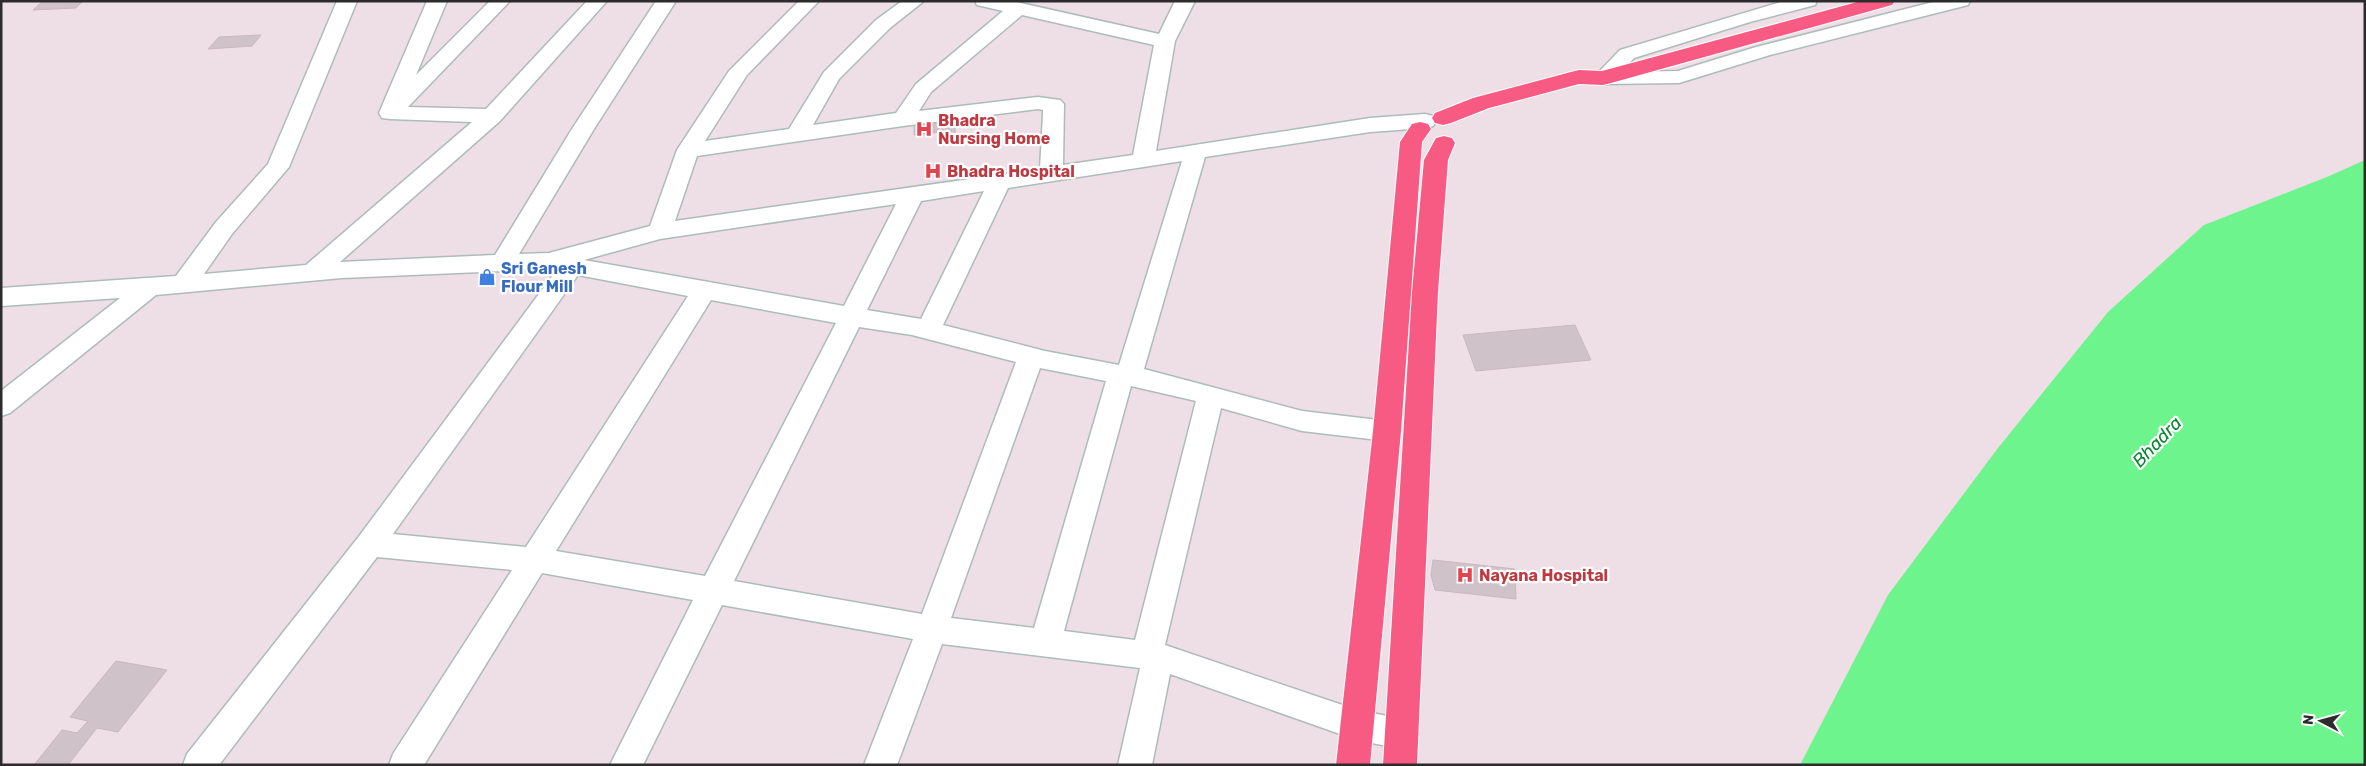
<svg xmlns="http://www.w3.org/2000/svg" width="2366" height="766" viewBox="0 0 2366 766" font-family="Rubik,sans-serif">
	<rect width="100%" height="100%" fill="#eedee6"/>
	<path fill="#6df48d" d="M2365,160V765H1800L1888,595L1998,448L2108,312L2204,225L2327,177Z"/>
	<g fill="#d0c2c9" stroke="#cab7bf">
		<path d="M43,1H83L76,8L33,10Z"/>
		<path d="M261,35L252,46L208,49L219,37Z"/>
		<path d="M954,117L956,139L940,141V132L914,135V121Z"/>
		<path d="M1575,325L1591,360L1476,371L1463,335Z"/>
		<path d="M1433,560L1515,569L1516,599L1435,590L1431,575Z"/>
		<path d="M116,661L167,670L118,732L97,728L68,765H34L62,730L77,733L88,721L70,717Z"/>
	</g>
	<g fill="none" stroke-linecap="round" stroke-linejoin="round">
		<g stroke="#aebcb9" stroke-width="3">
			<g id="minor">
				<path d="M337,1H357L289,167L232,234L204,274L306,265L472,122L390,119L382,118L379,113L427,1H447L416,75L490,1H510L408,107L486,109L587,1H607L500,121L340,262L495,255L572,129L656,1H676L594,129L519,254L549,253L650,226L677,150L729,71L799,1H819L747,75L705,141L789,129L824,72L876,20L902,1H924L890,28L839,79L813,125L896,113L916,84L1003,11L977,5L975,1H1012L1159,34L1175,1H1195L1175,41L1156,151L1370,118L1425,114L1433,116L1436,121L1433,126L1425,128L1370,132L1205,157L1144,369L1302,411L1387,421L1397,424L1401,431L1397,438L1387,441L1302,431L1221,408L1165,645L1357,710L1402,719L1414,723L1418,734L1414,745L1402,749L1357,740L1170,674L1152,765H1118L1140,668L942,644L897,765H864L913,639L722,605L643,765H610L693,600L542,573L424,765H389L393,754L512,570L377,557L219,765H183L187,754L360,535L556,271L549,269L342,278L156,295L10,413L1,416V391L120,298L1,306V288L176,276L216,222L268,164ZM1022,15L1154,45L1133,155L1063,165L1064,104L1060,100L1038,97L919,111L931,92ZM1038,109L1043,110V114L1040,169L675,221L697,156L903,126ZM1182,161L1119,365L1045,351L943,325L1008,188ZM984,191L921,319L867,310L921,201ZM896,204L844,306L584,260L660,239ZM578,275L688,296L526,547L393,534ZM711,300L836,323L705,576L556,551ZM859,327L912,335L1016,362L922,614L734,581ZM1040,368L1106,381L1034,628L951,618ZM1131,386L1196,401L1135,640L1064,631Z"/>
				<path d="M1784,1H1817L1815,5L1750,22L1634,58L1621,72L1678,71L1756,47L1937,1H1970L1968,5L1770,55L1679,83L1603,84L1596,82L1593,78L1620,50Z"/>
			</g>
		</g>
		<g stroke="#fff" stroke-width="2">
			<g id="major">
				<path d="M1861,1H1895L1892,5L1611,83L1603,85L1579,84L1489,108L1451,123L1443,125L1435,123L1432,118L1435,113L1473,98L1571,72L1579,70L1602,71Z"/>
				<path d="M1420,122L1428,124L1431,129L1422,142L1401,431L1370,765H1336L1373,431L1400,142L1412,124Z"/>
				<path d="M1444,136L1452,138L1455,143L1448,160L1438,292L1417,765H1383L1412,292L1424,160L1436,138Z"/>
			</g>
		</g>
		<use href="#minor" fill="#fff" fill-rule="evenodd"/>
		<use href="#major" fill="#f75b83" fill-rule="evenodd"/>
	</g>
	<defs>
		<g id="hospital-bare" transform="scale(1.35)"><path d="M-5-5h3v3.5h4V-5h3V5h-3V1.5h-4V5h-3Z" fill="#e0444e" stroke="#fff" stroke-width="2.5" paint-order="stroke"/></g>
		<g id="shop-bare" transform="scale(1.35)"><path d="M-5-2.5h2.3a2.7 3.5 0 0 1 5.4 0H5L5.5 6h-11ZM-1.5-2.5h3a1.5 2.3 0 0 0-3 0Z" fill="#3f7fe0" stroke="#fff" stroke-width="2.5" paint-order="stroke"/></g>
	</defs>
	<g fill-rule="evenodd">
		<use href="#hospital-bare" x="924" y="129"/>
		<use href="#hospital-bare" x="933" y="171"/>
		<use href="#shop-bare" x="487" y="277"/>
		<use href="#hospital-bare" x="1465" y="575"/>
	</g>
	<g text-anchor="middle" stroke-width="4.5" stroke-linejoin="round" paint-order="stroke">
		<g font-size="16" font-weight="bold" fill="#be3a42" stroke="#fff" text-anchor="start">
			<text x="938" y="126">Bhadra<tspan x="938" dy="18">Nursing Home</tspan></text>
			<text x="947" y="177">Bhadra Hospital</text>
			<text x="1479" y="581">Nayana Hospital</text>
		</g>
		<g font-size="16" font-weight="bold" fill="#366cbe" stroke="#fff" text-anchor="start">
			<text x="501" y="274">Sri Ganesh<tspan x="501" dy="18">Flour Mill</tspan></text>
		</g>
		<g font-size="18" font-style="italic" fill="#098731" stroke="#fff">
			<text transform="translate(2157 442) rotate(-46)" y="6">Bhadra</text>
		</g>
	</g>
	<rect width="2366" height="766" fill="none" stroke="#2c2c2c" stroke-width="5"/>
	<g transform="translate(2321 721) rotate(276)" stroke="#ffffff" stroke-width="4" paint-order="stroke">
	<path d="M0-4L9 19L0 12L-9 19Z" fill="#2c2c2c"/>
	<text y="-8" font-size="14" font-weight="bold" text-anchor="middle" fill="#2c2c2c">N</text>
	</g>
</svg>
